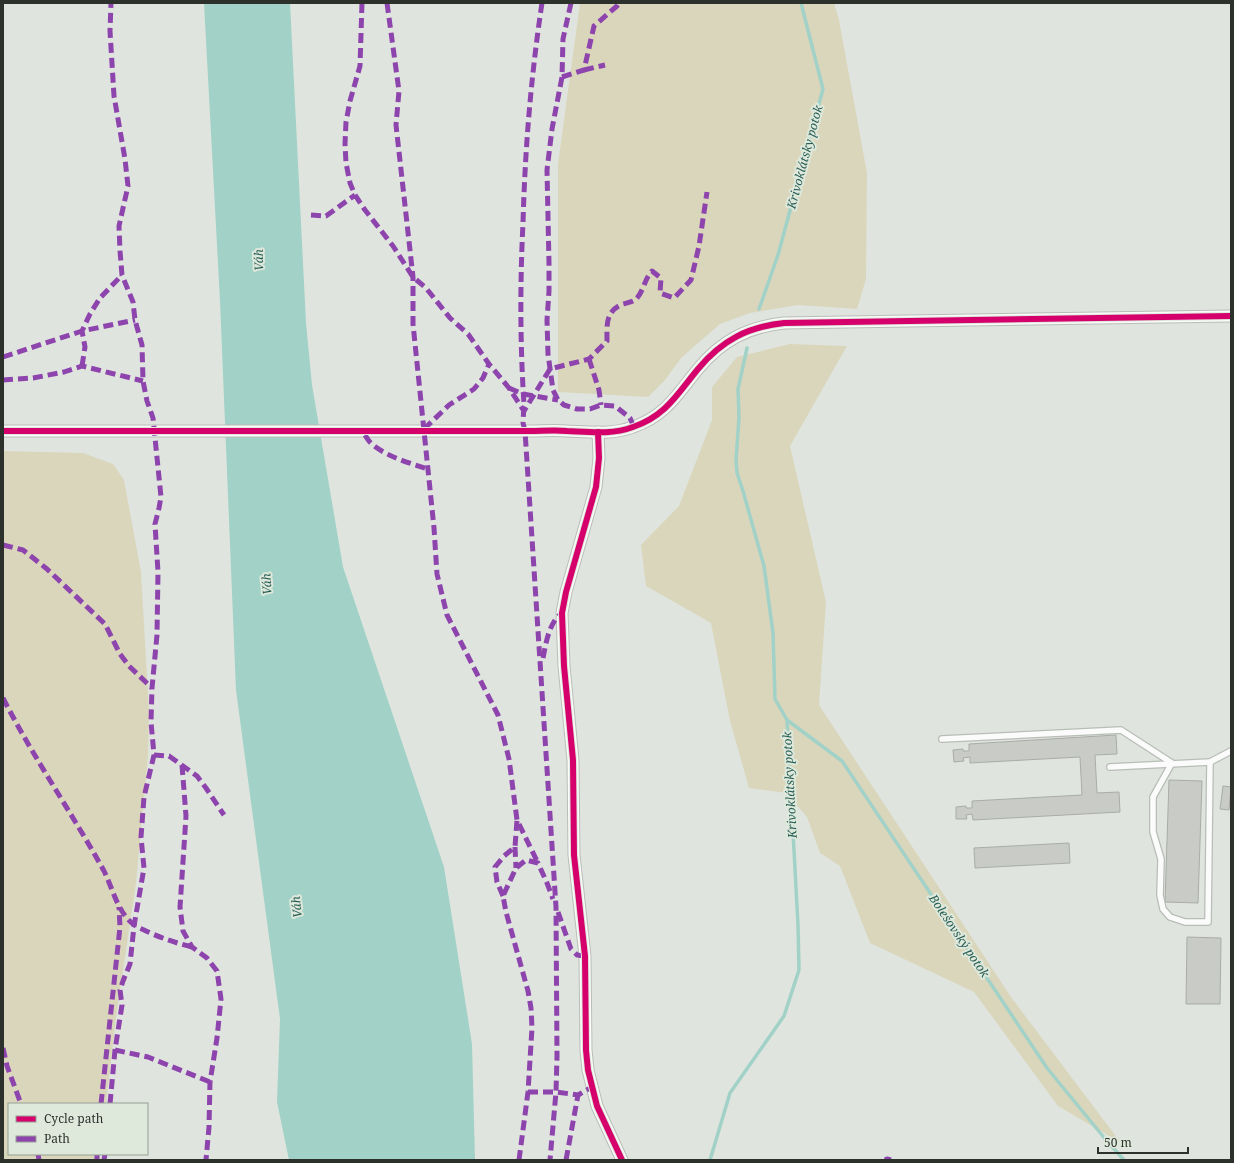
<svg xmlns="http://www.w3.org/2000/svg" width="1234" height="1163" viewBox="0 0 1234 1163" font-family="'Noto Serif',serif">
	<rect width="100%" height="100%" fill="#dfe5de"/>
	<g fill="#dad6bc">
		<path d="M580,3H834L839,20L867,173L866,279L857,309L798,305L750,313L720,324L682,357L665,380L648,397L558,392V164Z"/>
		<path d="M790,344L847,346L790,446L826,602L819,705L1011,997L1121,1143L1058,1106L974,992L870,943L840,866L820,853L807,817L786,793L749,788L730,721L711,623L646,586L641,545L679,506L712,420V387L737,357Z"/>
		<path d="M3,451L83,453L113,464L124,480L141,572L149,711L148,756L136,883L116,1018L106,1104H9V1154H100V1160H3Z"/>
	</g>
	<path fill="#a1d1c7" d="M204,3H290L306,323L312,385L343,567L444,867L472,1044L475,1160H289L277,1102L280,1019L236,690L220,301Z"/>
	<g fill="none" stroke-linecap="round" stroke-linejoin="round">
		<g stroke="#a1d1c7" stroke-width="3.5">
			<path d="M759,309L778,255L823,89L801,3"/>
			<path d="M787,720L842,761L1047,1068L1106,1140L1124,1160"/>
			<path d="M710,1160L730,1093L784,1016L799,970L798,925L787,720L775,699L773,633L764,566L743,491L737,473L736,460L739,418L738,389L747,348"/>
		</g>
	</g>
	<g fill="#c9ccc6" stroke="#a9aca7">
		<path d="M1116,735L1117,754L1095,755L1097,793L1119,792L1120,812L973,820L972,814L966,815L967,819H956V807L966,806V808H972V801L1082,795L1080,757L970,763V757L963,758L964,761L954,762L953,750L963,749V751H969V744Z"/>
		<path d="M1169,780L1202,781L1198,903L1165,902Z"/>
		<path d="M1223,786L1231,787L1229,810L1220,809Z"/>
		<path d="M1069,843L1070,863L975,868L974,848Z"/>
		<path d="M1187,937L1221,938L1220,1004H1186Z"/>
	</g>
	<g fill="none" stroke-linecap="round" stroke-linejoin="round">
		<g stroke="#b9bdb8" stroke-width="8">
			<g id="service">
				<path d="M942,739L1121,730L1172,763L1153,797V832L1161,859L1160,895L1163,909L1170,917L1185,922H1208L1210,762"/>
				<path d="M1110,767L1210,762L1231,751"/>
			</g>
		</g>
		<g stroke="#b9bdb8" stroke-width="13">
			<g id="minor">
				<path d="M3,431H530C542,431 555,430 567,431C589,432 612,435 633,427C666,416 678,393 698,369C722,340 748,327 784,323L1231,316"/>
				<path d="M598,432L599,458L596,487L566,592L562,613L564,666L573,760L574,855L585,956L586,1050L588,1070L597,1106L622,1160"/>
			</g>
		</g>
		<use href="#service" stroke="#fafbfa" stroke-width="5.5"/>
		<use href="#minor" stroke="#fafbfa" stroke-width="11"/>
		<g stroke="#8e44ad" stroke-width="5" stroke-dasharray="10 5" stroke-linecap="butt">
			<path d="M362,3L360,66L350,101L346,122L345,144L346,163L350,183L355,195L365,210L393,246L413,277L426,288L450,318L468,334L489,364L509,388L524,411L550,369L589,359L607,341C607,325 605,311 623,304C627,303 632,302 635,300C644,292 644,279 652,271L661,278L660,293L674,298L691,280L699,246L707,192"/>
			<path d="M387,3L399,91L396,125L413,277V324L434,528L437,574L447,615L498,715L509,759L517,820L538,863"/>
			<path d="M542,3C531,76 525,149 523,223C520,283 520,344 524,404L523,423L525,431L556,907L557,1057L556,1092L550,1160"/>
			<path d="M571,3L563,39L562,77L552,129L547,170L549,263V291L547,320L548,354L553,390L558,400L564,405L577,409H590L601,405L615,406L630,418L634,427"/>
			<path d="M584,70L605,65"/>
			<path d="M562,77L584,70L594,26L617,6L619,3"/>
			<path d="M311,215L326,216L355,195"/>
			<path d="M3,357L82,331L135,320"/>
			<path d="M589,359L599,390L601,405"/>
			<path d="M82,366L85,347L82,331L90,314L100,298L122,275"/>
			<path d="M3,380L33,378L64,372L82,366L143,381"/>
			<path d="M509,388L523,394L558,400"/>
			<path d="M424,429L449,405L474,389L483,378L489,364"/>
			<path d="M365,435C367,438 369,442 373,445C388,457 409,463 428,469"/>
			<path d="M3,545L23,550L47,569L105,624L120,654L129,666L152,688"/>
			<path d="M543,658C546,643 549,622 562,613"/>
			<path d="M3,698C33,757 72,813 104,871C113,889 117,911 133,924C136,927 142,929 146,931C161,938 176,943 192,947"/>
			<path d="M154,755L169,756L197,776L206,788L224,815"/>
			<path d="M182,765L186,816L180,907L183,931L192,947L207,958L217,971L221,999L217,1038L210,1082L209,1127L206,1160"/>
			<path d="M515,847L516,868"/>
			<path d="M503,896L497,882L495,867L504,856L515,847L517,820"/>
			<path d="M558,912L571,949L577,955L585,956"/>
			<path d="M3,1048L7,1066L21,1104"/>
			<path d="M115,1050L148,1057L210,1082"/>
			<path d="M528,1092H556L578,1095L592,1087"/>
			<path d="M101,1104L120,927L119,907"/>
			<path d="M110,1104L115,1050L122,1005L120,990L123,981L130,964L134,926L144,868L141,837L144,797L154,755L151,722L152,688L157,635L158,572L155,524L159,508L161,497L153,418L147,401L143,381L142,345L135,320L133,302L122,275L120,251L119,226L128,186L125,159L114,96L110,31L111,3"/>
			<path d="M38,1154L39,1160"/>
			<path d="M97,1160V1154"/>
			<path d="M104,1160L105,1154"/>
			<path d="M519,1160L528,1092L532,1028L531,1008L528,991L506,912L503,896L516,868L526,860L538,863L547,883L553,899"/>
			<path d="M566,1160L578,1095"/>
			<path d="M885,1160L887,1159L891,1160"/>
		</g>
		<g stroke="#dee8db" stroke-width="8">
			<g id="cycleway">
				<path d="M3,431H530C542,431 555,430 567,431C589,432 612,435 633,427C666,416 678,393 698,369C722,340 748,327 784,323L1231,316"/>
				<path d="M598,432L599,458L596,487L566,592L562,613L564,666L573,760L574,855L585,956L586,1050L588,1070L597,1106L622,1160"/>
			</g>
		</g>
		<use href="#cycleway" stroke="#d6006c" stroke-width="6"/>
	</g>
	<g text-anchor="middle" stroke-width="4" stroke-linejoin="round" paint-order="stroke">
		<g font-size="12" font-style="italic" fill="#275e56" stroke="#dee8db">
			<text transform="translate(805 157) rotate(-75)" y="4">Krivoklátsky potok</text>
			<text transform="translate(259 260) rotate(-91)" y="4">Váh</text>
			<text transform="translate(267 584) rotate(-93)" y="4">Váh</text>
			<text transform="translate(790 785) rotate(-93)" y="4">Krivoklátsky potok</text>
			<text transform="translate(297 907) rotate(-96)" y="4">Váh</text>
			<text transform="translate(959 936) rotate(56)" y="4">Bolešovský potok</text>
		</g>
	</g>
	<rect width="1234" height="1163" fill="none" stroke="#2d312c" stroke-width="8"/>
	<rect x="8" y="1103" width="140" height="52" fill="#dee8db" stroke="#979f95"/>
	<rect x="16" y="1116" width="20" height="6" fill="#d6006c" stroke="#979f95"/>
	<text x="44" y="1123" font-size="12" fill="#2d312c">Cycle path</text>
	<rect x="16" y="1136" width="20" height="6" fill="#8e44ad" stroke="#979f95"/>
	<text x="44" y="1143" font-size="12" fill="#2d312c">Path</text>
	<path d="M1098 1147v6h90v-6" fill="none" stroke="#2d312c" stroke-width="2"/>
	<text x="1104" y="1147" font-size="12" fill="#2d312c" stroke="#dee8db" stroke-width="3" paint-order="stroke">50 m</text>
</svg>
